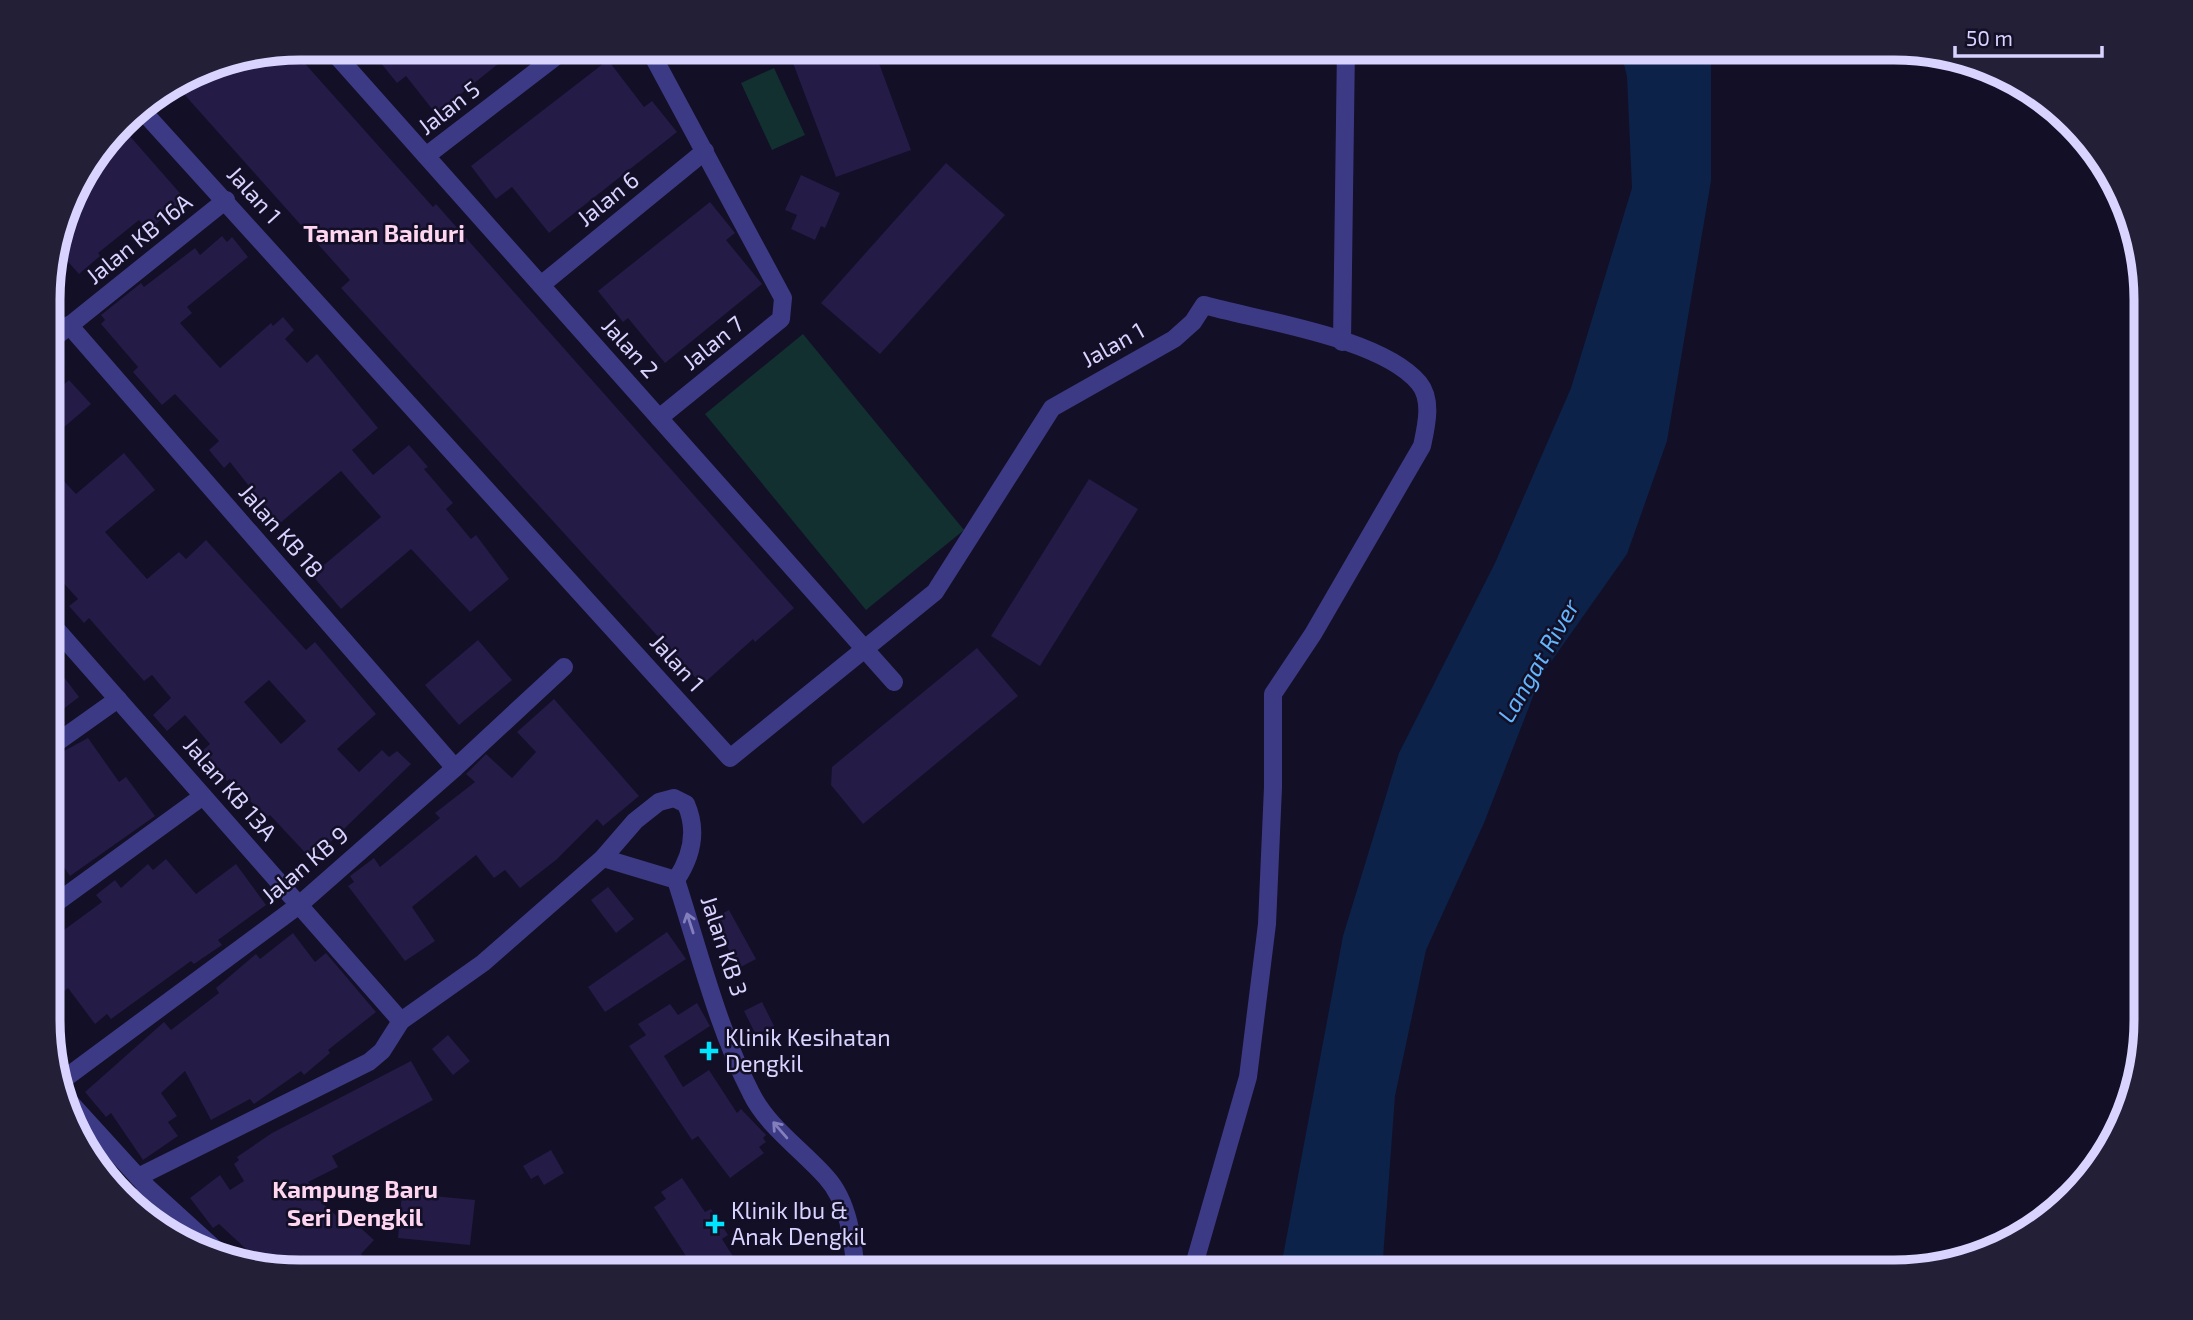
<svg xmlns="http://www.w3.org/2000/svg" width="2193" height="1320" viewBox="0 0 2193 1320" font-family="'Exo 2',sans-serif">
	<rect width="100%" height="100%" fill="#130f26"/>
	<g fill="#12302f">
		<path d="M774,68L805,135L772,150L741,83Z"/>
		<path d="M803,334L964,530L866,610L705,414Z"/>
	</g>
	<path fill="#0c2248" d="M1620,47L1711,49V181L1667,441L1627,554L1541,676L1484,823L1426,950L1395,1096L1382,1272H1280L1343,936L1399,753L1495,563L1571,388L1632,188L1627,77Z"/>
	<g fill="#241b47" fill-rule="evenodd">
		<path d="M368,47H519L436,114L406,76L397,83Z"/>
		<path d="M787,47H873L911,150L836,177Z"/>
		<path d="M292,49L433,207L436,204L794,608L755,642L753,639L702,685L341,288L350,280L175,84L203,66Z"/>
		<path d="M608,60L644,107L652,101L677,132L549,233L512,187L496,199L471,166Z"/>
		<path d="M121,126L185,199L148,231L139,220L98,253L100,256L79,274L55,247L73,188Z"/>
		<path d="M946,163L1005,215L880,354L821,303Z"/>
		<path d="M801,175L840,193L825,228L821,226L815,240L791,229L797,215L785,210Z"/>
		<path d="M710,202L735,233L726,240L762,284L665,363L628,318L623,322L598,291Z"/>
		<path d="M222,236L227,242L232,237L248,257L187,307L192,313L180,323L220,368L271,323L273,326L283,317L294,330L285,339L307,363L317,354L378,428L352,450L373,475L409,445L428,467L424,469L453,503L446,509L471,539L476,535L509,579L470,612L411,549L341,609L312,575L381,517L341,471L279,524L230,462L224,468L209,450L219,441L175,394L162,405L133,372L138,367L101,324L105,320L101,315L141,283L144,287L195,248L200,255Z"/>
		<path d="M69,380L91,404L49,440V397Z"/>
		<path d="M124,453L155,490L105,532L147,579L179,552L186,559L206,540L306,650L315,642L376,714L337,749L359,772L382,750L389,757L397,751L411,764L312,860L270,815L266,818L230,779L227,781L201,752L210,744L185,715L167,731L153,715L171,698L152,675L144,681L89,618L84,623L69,606L78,599L49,567V465L76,494ZM269,680L306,721L281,744L244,702Z"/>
		<path d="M1089,479L1138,509L1040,666L991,636Z"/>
		<path d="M478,640L512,680L459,725L425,685Z"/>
		<path d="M977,648L1018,696L863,824L831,785L832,767Z"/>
		<path d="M60,672L79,697L58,713L65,723L49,734V680Z"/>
		<path d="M554,699L639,796L603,826L597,819L556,860L520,888L505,870L494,878L476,855L412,907L435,941L405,961L348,886L354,882L350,876L374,858L380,867L440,818L435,813L475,782L466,774L486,754L512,778L536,752L517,732Z"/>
		<path d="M88,738L119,782L126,777L155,816L70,876L49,846V759Z"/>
		<path d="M166,859L196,894L236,864L266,905L218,940L222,945L194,964L191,961L111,1019L107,1014L95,1024L68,988L49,1004V941L102,902L96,895L115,880L121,888L148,864L153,870Z"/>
		<path d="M608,887L634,919L616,933L591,900Z"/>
		<path d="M729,910L756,959L739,968L712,919Z"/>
		<path d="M667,932L686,959L605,1012L588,987Z"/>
		<path d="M293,933L315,962L326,953L376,1012L328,1050L330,1053L304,1075L301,1071L254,1104L250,1099L211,1120L185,1071L161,1093L177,1116L168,1122L178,1136L143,1160L111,1113L106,1117L85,1092L164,1022L171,1030L219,993L216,988L256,954L260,959Z"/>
		<path d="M762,1002L774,1026L756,1035L744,1011Z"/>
		<path d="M697,1003L710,1026L664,1056L683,1087L709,1070L737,1113L741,1109L766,1135L763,1138L766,1142L759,1147L764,1153L730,1178L698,1136L692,1140L629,1046L646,1035L638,1024L670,1004L678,1015Z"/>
		<path d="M448,1035L470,1061L453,1075L432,1049Z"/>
		<path d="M411,1061L433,1100L332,1156L338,1167L308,1182L325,1197L320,1201L349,1227L354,1222L374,1240L361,1254L381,1273H299L260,1262L219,1224L213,1228L190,1198L220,1175L230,1190L244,1181L234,1164L239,1160L237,1157L272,1133Z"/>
		<path d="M551,1150L564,1173L544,1185L538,1175L531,1179L523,1166Z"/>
		<path d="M682,1178L705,1212L711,1209L728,1235L722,1239L734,1258L712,1273H697L654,1207L666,1199L661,1192Z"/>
		<path d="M402,1193L475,1200L470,1245L398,1238Z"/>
	</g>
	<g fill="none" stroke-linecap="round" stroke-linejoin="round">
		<g stroke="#3d3a85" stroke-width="18">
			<path d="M329,47L894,682"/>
			<path d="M648,47L783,298L781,319L659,418"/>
			<path d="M139,107L730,758L935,592L1052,408L1174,339L1193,322L1204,305C1261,321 1382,338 1419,383C1433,400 1426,427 1422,446L1313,634L1273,694V787L1267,924L1248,1077L1192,1272"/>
			<path d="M426,156L568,47"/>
			<path d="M541,285L705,151"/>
			<path d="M69,325L455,768"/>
			<path d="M49,342L226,200"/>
			<path d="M1342,342L1346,47"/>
			<path d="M49,621L401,1021"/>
			<path d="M49,748L118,699"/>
			<path d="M603,858L676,880C698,948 718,1029 751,1093C767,1126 802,1150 826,1177C849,1202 853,1241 856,1273"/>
			<path d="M49,908L203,796"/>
			<path d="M60,1082L299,905L455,768L564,667"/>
			<path d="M67,1099L149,1189L216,1250"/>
			<path d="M138,1177L369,1062L382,1051L401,1021L483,963L603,858L635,821L659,802L674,798L686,804C698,831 692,856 676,880"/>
			<path d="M135,1203L149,1189"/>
		</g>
	</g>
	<defs><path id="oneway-shaft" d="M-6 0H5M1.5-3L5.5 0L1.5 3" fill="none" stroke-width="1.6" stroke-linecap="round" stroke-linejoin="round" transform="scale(1.75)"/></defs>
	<g stroke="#837fbc">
		<use href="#oneway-shaft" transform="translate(690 923) rotate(-108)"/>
		<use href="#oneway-shaft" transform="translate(780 1130) rotate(-131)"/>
	</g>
	<g fill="#00e5ff" stroke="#130f26" stroke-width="2.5">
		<path d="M705.5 1040.5h7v7h7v7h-7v7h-7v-7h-7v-7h7z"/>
		<path d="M711.5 1213.5h7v7h7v7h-7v7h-7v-7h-7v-7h7z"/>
	</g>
	<g text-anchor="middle" stroke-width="5" stroke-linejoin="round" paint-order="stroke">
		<g font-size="23" fill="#d9d4ff" stroke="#130f26">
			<text transform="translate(449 108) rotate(-38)" y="8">Jalan 5</text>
			<text transform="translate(254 195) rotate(48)" y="8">Jalan 1</text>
			<text transform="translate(608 199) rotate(-39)" y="8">Jalan 6</text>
			<text transform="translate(139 239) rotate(-39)" y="8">Jalan KB 16A</text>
			<text transform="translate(713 343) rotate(-39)" y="8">Jalan 7</text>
			<text transform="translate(1113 345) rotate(-29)" y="8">Jalan 1</text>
			<text transform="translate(630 348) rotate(48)" y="8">Jalan 2</text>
			<text transform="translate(281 531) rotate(49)" y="8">Jalan KB 18</text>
			<text transform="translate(677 663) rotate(48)" y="8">Jalan 1</text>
			<text transform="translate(230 789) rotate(49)" y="8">Jalan KB 13A</text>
			<text transform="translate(305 865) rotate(-40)" y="8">Jalan KB 9</text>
			<text transform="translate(724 946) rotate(72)" y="8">Jalan KB 3</text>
		</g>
		<g font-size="23" fill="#d9d4ff" stroke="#130f26" text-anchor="start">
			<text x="725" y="1046">Klinik Kesihatan<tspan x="725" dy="26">Dengkil</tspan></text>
			<text x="731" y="1219">Klinik Ibu &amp;<tspan x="731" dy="26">Anak Dengkil</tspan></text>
		</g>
		<g font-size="24" font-weight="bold" fill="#ffd6f0" stroke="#130f26">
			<text x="384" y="242">Taman Baiduri</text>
			<text x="355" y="1198">Kampung Baru<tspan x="355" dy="28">Seri Dengkil</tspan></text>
		</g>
		<g font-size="24" font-style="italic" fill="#62b6ff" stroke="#130f26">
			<text transform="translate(1539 661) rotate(-60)" y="8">Langat River</text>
		</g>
	</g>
	<path d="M0 0H2193V1320H0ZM300 60H1894A240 240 0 0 1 2134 300V1020A240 240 0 0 1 1894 1260H300A240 240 0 0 1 60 1020V300A240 240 0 0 1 300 60Z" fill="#231f37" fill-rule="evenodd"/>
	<path fill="none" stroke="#d9d4ff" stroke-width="9" d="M300 60H1894A240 240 0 0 1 2134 300V1020A240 240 0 0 1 1894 1260H300A240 240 0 0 1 60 1020V300A240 240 0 0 1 300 60Z"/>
	<path d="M1955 46v10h147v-10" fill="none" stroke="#d9d4ff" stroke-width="3.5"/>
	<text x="1966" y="46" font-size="21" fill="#d9d4ff" stroke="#130f26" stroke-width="5" paint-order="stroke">50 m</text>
</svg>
